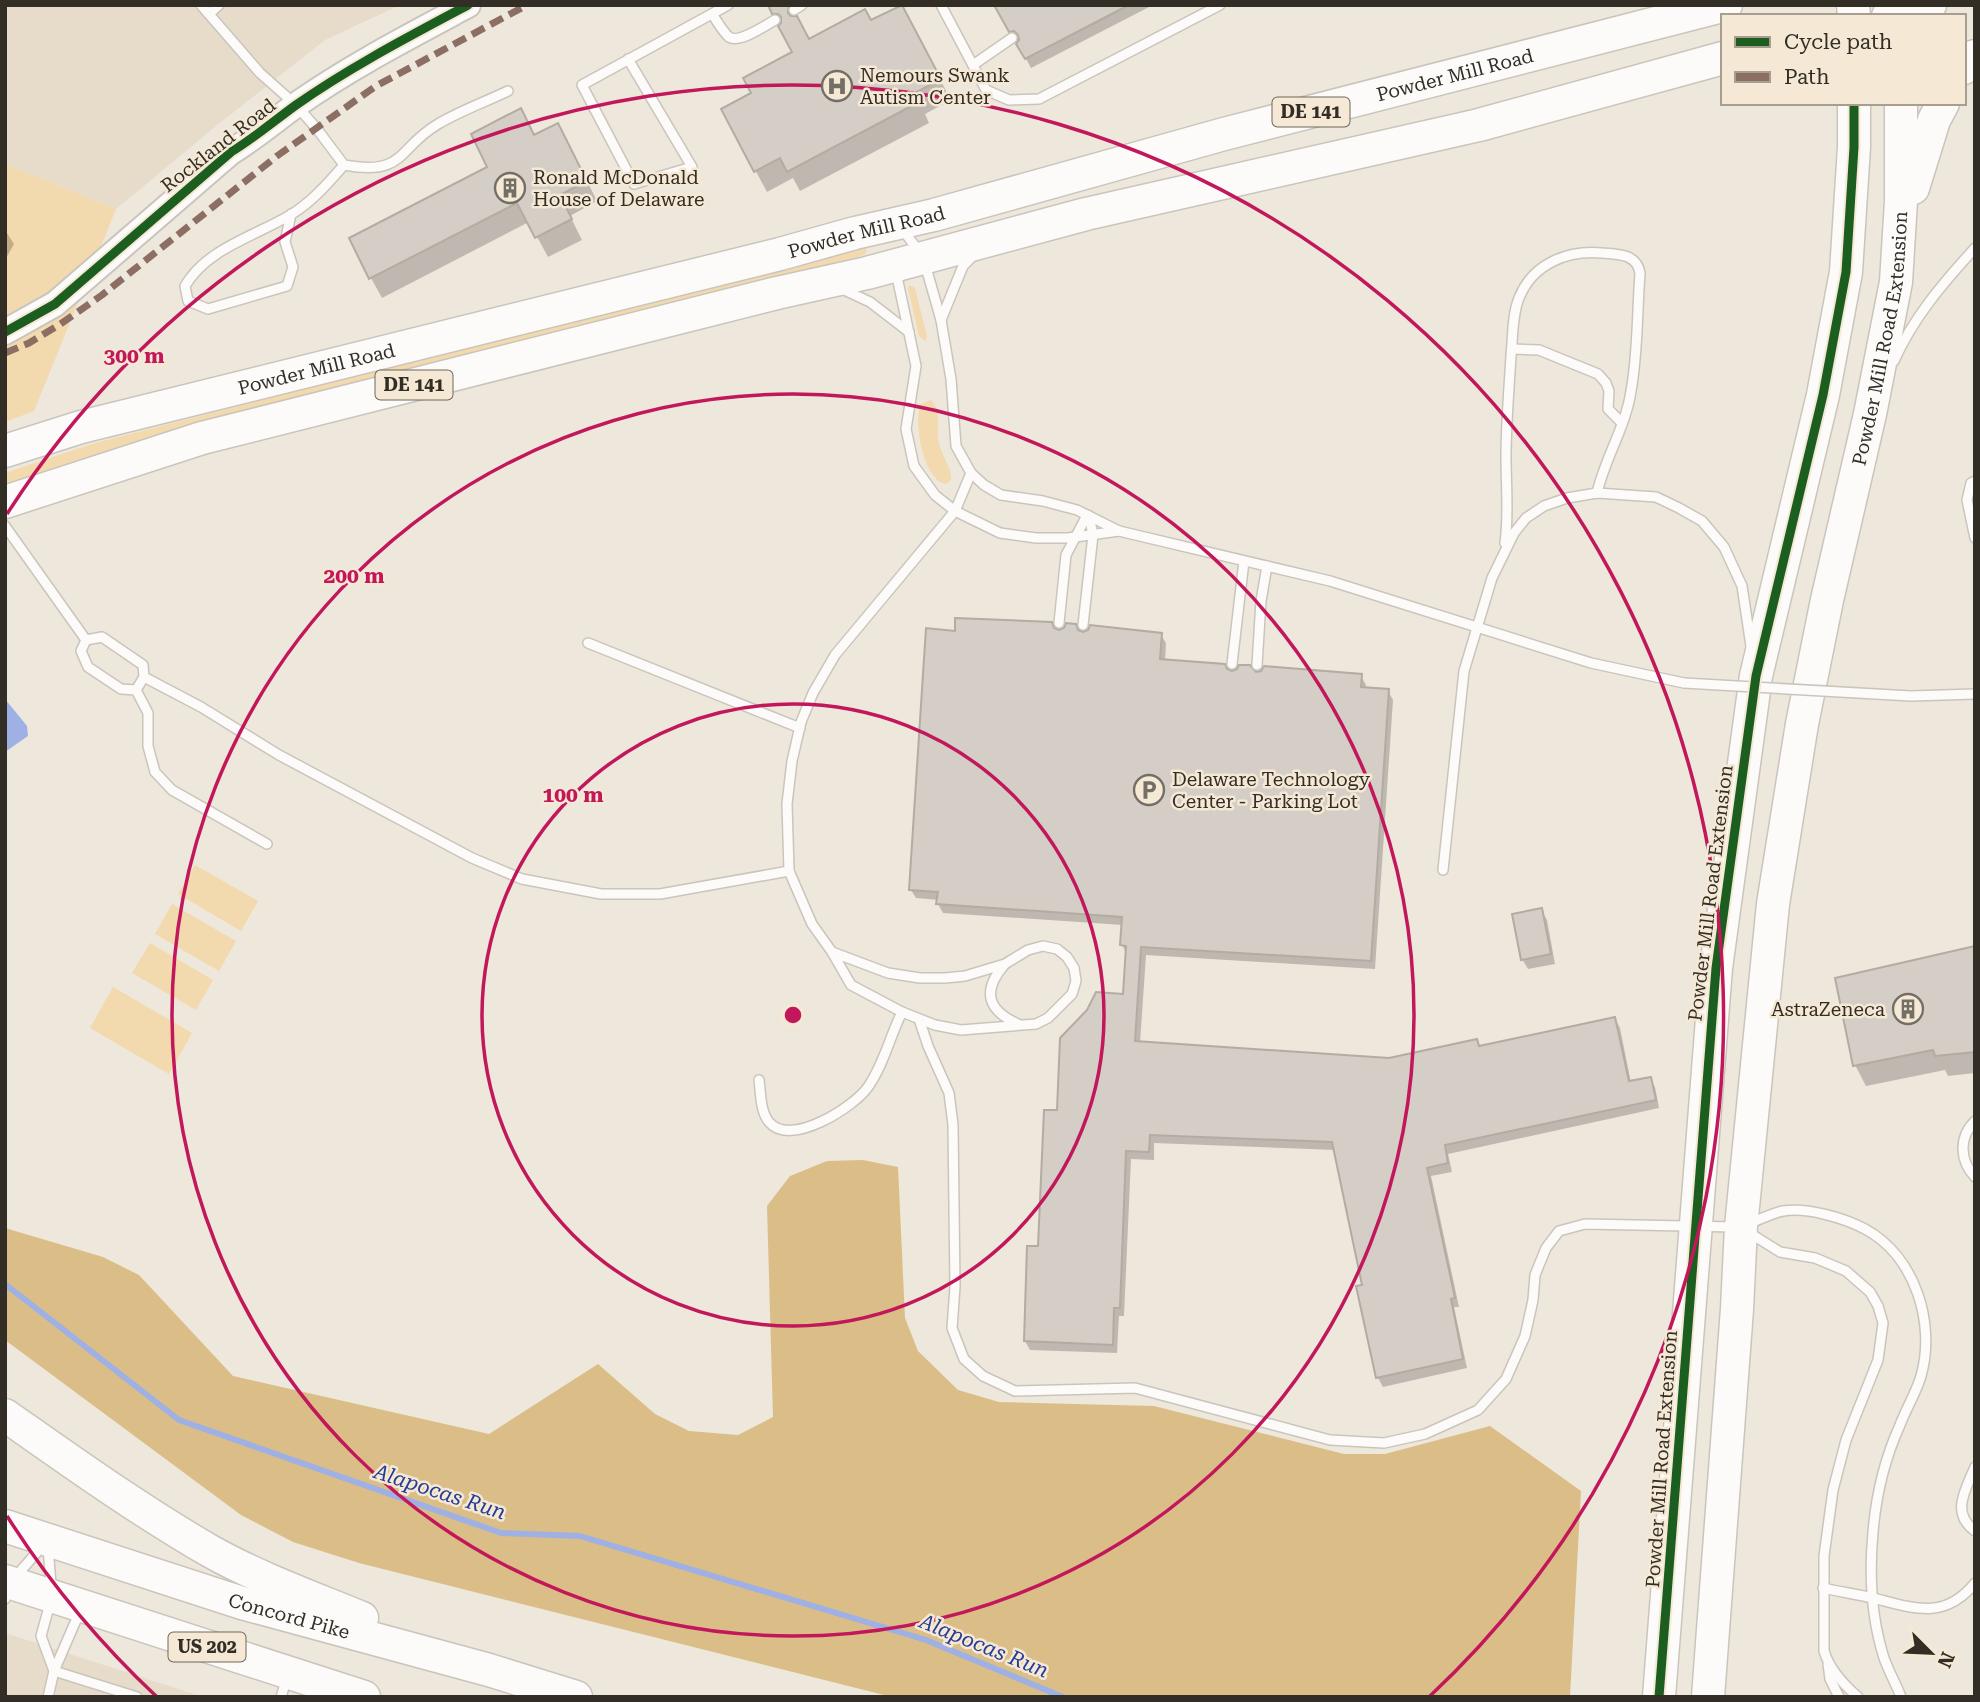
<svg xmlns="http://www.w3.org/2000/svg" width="1980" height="1702" viewBox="0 0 1980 1702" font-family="'Roboto Serif',serif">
	<rect width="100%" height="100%" fill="#eee7dc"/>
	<g fill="#e7dcc9">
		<path d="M5,5H400L325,40L221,122L116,209L5,164Z"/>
		<path d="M5,1633L203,1697H5Z"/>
	</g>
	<g fill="#f3d9ae">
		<path d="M5,164L116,209L34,411L5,422Z"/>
		<path d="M862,246L867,249L865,254L858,257L184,430L5,485V473L95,443Z"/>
		<path d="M909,285L915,288L927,337L925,341L919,336L908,288Z"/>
		<path d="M931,400C942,410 936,429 939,443C942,457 952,467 951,480L946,484C923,480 913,422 921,404Z"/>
		<path d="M195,865L258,901L241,931L178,894Z"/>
		<path d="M172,904L236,941L219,971L155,934Z"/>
		<path d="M150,943L213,980L196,1010L132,973Z"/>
		<path d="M113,987L192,1033L169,1074L90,1028Z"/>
	</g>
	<path fill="#dbbe87" d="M863,1160L898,1167L905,1318L918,1351L958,1390L999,1402L1154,1406L1344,1454H1385L1490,1426L1581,1491L1570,1697H892L359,1563L293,1542L241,1515L5,1340V1228L103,1257L139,1275L233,1376L489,1434L598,1364L655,1414L689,1431L738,1435L773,1417L767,1206L790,1176L827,1161Z"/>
	<path fill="#9fb0e4" d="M5,699L27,726L28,736L5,752Z"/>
	<g fill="#0003">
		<path d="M777,5H790L809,40L871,22L912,27L951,100L925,114L929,123L800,191L793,178L767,192L723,110L753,94L794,53L771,9Z"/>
		<path d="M996,5H1153L1031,68L1018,44L1020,41H1016Z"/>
		<path d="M535,136L569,145L597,201L570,216L582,240L548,257L529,222L382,298L371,278L490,168Z"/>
		<path d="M5,230L14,244L5,260Z"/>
		<path d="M1054,630L1161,635L1166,643L1165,661L1227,671L1255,674L1361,676L1366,685V689L1388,691L1393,700L1375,969L1146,955L1140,1043L1389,1060L1476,1041L1481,1048L1615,1019L1620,1028L1631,1083L1650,1079L1655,1087L1659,1108L1448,1154L1452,1172L1431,1176L1459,1307H1454L1467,1368L1383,1387L1378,1378L1359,1288L1364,1286L1336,1150L1154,1143V1160L1131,1159L1124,1316H1119L1117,1353L1030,1350L1025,1341L1059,1112L1124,996L1127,954L1122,945L1123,925L943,913L938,904L939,900L916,898L911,890L957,633Z"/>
		<path d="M1541,910L1547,920L1555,964L1528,969L1522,959Z"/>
		<path d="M1975,948V1073L1948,1076L1945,1070L1866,1086L1855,1065Z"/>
	</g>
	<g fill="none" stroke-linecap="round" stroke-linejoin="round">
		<path stroke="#9fb0e4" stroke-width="6" d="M5,1284L179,1420L501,1533L580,1536L926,1640L1063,1697"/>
	</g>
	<g fill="#d4cec6" stroke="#b2aca3" stroke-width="2">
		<path d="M768,5H789L788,13L791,16H797L809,39L865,9L871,20L902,5L941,79L915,93L919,102L787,172L780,158L754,172L721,109L751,93L743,78L792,52L778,26L781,23V17L778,14H772Z"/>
		<path d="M994,5H1129L1025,59L1016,44L1019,40L1018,35L1014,31L1009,32Z"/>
		<path d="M521,108L534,135L558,123L587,181L560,195L572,219L535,238L517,203L369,279L349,238L487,167L471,134Z"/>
		<path d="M955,618L1052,622L1054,628L1059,630L1064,628L1066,623L1076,624L1078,630L1083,632L1088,630L1090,625L1162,633L1160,659L1225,664L1227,669L1232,671L1237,669L1239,665H1250L1256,672L1261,671L1264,666L1362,674L1361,687L1389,689L1371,961L1141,947L1135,1041L1389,1058L1477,1039L1479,1046L1615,1017L1629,1081L1651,1077L1656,1100L1445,1145L1448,1163L1427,1168L1455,1298L1451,1299L1463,1359L1376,1378L1356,1286L1362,1285L1332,1142L1150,1135L1149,1152L1126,1151L1120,1308H1114L1113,1345L1024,1341L1027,1246H1038L1044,1110H1057L1060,1038L1087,1010L1096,992L1123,994L1126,946L1120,945L1122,917L936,904L938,892L909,890L926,628L955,631Z"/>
		<path d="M1542,908L1551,954L1521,960L1512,914Z"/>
		<path d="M1975,946V1052L1935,1056L1933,1050L1853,1066L1835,978Z"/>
	</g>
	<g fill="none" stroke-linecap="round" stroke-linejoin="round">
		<g stroke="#cac5bc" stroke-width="12">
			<g id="lane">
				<path d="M201,5L260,73L296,105L317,129L344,165C406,176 396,149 438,124C460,111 485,102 508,91"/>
				<path d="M941,5L986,90L1009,100L1039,99L1220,5"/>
				<path d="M794,10L802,5"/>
				<path d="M209,14L219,5"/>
				<path d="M712,14C717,21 723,32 729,37C739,44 766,25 775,20"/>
				<path d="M628,59L692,167L634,184L582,85L728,5"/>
				<path d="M973,65L1012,38"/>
				<path d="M291,214L285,242L293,267L287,286L208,309L188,301L185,286C207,248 256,236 292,214C313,201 328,183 344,165"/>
				<path d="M903,230L923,257L941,320L951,379L956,446L971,473L984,485L1001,495L1043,501L1077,510L1119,531L1330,581L1591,663L1684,683"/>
				<path d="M896,272L916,366L906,429L914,466L935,495L955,511L1000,533L1036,538H1068L1119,531"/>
				<path d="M840,288L870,302L909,332"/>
				<path d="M941,320L963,266L973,256"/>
				<path d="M1512,349L1539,350L1598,374L1606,383L1609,391L1608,409L1622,423"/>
				<path d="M1894,361C1913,318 1943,283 1975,248"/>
				<path d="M1975,481L1971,483L1967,500L1975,538"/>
				<path d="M5,526L86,640"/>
				<path d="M1505,543C1509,515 1506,486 1506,457C1506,424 1509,390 1511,356C1513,337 1512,315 1519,298C1533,263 1568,250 1602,253C1618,254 1637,254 1640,273C1637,312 1638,353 1631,391C1626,426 1605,458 1597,493"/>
				<path d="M1059,623L1066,555L1085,519L1089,516"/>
				<path d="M1083,625L1093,535L1089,516"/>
				<path d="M102,637L143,665L144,677L136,690L121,689L88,667L81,651L86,640Z"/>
				<path d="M588,643L800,728"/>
				<path d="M1232,664L1244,561"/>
				<path d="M1257,665L1261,601L1267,566"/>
				<path d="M144,677L201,707L279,755L472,858L522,879L601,894H660L789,871"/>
				<path d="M136,690L148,713V746L155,772L172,790L267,844"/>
				<path d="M1443,870L1464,671L1492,578L1514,533L1526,518L1544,506L1567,498L1597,493L1656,497L1679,508L1702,521L1724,547L1742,586L1751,646"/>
				<path d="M832,952L888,973L920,978H945L965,976L1005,964L1028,950L1043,946L1057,949L1067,957L1074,968L1076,981L1072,994L1048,1018L1036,1024L961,1030L935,1025L902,1012L851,985L832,952L812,924L789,871L787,804L792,761L801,722L813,693L835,655L955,511L971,473"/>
				<path d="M1004,965C982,991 987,1010 1018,1024"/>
				<path d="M919,1019L928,1046L949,1093L953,1125L955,1287L952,1328L964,1359L983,1376L1015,1391L1135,1388L1330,1440L1384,1443L1425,1434L1478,1410L1506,1379L1525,1336L1533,1300L1535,1275L1546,1248L1559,1231L1585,1224L1735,1227"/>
				<path d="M759,1080C761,1094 760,1111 769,1122C790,1148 854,1107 868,1087C884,1064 890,1036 902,1012"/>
				<path d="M1975,1121C1958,1138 1960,1161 1975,1177"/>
				<path d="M1748,1224C1759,1220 1772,1213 1783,1211C1807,1207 1844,1218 1865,1229C1915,1256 1936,1323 1921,1376C1916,1393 1906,1409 1900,1425C1885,1458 1876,1496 1873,1532C1869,1575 1871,1617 1884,1658C1889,1672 1896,1684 1901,1697"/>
				<path d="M1748,1232L1780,1252L1815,1258L1846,1271L1870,1292L1878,1306L1883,1323L1878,1360L1846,1440L1833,1490L1824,1556V1651C1829,1668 1844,1685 1858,1697"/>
				<path d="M1975,1467C1966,1489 1950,1513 1975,1531"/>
				<path d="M48,1548L52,1596L41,1636L54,1671"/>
				<path d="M1823,1588C1840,1592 1856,1594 1873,1598C1913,1608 1944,1621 1975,1583"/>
				<path d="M5,1599L11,1582L44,1544"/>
				<path d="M1828,1664L1830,1679L1839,1697"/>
				<path d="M54,1671L137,1697"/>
				<path d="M48,1697L54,1671L80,1611"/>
				<path d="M281,1697L287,1678"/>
			</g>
		</g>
		<g stroke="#cac5bc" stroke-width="28">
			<path id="secondary" d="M5,332L55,304L231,152C254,138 274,121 296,105C350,67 410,36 468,5"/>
		</g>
		<g stroke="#cac5bc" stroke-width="35">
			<g id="highway">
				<path d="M1853,5L1854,16"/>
				<path d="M1888,16L1930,5"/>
				<path d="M1964,68L1975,56"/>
				<path d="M1913,188L1934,120L1943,103"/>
				<path id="s1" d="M5,451L81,427L780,254L855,233L934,215L1224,134L1726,5"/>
				<path d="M5,502L202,438L777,293L867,273L1086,214L1479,125L1723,58"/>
				<path d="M5,1415C72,1462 139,1510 210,1551C258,1578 311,1597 362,1618"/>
				<path id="s2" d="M5,1526L242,1603L489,1670L576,1697"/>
				<path d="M5,1581L364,1697"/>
				<path d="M1659,1697L1716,968L1756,676L1823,395L1846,272L1854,147V103"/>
				<path id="s3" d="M1708,1697L1737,1309L1741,1227L1773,904L1802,724L1827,600L1870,414L1896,282L1901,201V103"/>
			</g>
		</g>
		<use href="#lane" stroke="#fcfbfa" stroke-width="9"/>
		<use href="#secondary" stroke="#fcfbfa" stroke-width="24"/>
		<use href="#highway" stroke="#fcfbfa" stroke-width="32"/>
		<g stroke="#cac5bc" stroke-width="12" stroke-linecap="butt">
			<path id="lane-bridge" d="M1684,683L1911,696L1975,694"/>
		</g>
		<use href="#lane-bridge" stroke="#fcfbfa" stroke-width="9"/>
		<path stroke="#8d6e63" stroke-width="7" stroke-dasharray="14 7" stroke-linecap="butt" d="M5,353L29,343L59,325L102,295L277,156L376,86L527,5"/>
		<g stroke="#f5e9d5" stroke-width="13">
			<g id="cycleway">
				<path d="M5,332L55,304L231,152C254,138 274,121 296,105C350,67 410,36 468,5"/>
				<path d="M1659,1697L1716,968L1756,676L1823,395L1846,272L1854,147V103"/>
			</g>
		</g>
		<use href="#cycleway" stroke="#1b5e20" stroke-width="9"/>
	</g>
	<g fill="none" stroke="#c2185b" stroke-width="3.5">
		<circle cx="793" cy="1015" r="311"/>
		<circle cx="793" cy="1015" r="621"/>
		<path d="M157 1697A932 932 0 0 1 7 1516M7 514A932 932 0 1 1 1429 1697"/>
	</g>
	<defs>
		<g id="hospital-ring" transform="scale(1.575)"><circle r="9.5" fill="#f5e9d5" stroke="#746f66" stroke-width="1.5"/><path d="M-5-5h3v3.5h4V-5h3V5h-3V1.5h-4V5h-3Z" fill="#746f66"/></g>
		<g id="building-ring" transform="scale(1.575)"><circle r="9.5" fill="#f5e9d5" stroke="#746f66" stroke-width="1.5"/><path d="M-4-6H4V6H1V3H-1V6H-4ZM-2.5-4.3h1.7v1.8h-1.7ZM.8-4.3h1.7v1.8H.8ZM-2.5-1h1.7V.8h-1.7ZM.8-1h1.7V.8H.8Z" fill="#746f66"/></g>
		<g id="parking-ring" transform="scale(1.575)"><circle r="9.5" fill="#f5e9d5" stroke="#746f66" stroke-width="1.5"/><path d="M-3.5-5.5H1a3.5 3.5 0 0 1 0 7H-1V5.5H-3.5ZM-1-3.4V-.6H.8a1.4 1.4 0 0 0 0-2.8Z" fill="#746f66"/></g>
	</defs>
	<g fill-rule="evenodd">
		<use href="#hospital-ring" x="837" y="86"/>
		<use href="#building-ring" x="510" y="188"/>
		<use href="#parking-ring" x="1149" y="790"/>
		<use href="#building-ring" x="1908" y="1009"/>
	</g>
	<g text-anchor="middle" stroke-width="5" stroke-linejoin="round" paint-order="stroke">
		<g fill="#f5e9d5" stroke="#6c665a" stroke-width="2">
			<rect x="1272.5" y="97.5" width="77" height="29" rx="5"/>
			<rect x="375.5" y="370.5" width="77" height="29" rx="5"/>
			<rect x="168.5" y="1632.5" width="77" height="29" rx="5"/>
		</g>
		<g font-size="18" font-weight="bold" fill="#322e26">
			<text x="1311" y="118">DE 141</text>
			<text x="414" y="391">DE 141</text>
			<text x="207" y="1653">US 202</text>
		</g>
		<g font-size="19" fill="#322e26" stroke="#f5e9d5" text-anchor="start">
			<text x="860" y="82">Nemours Swank<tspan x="860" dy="22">Autism Center</tspan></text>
			<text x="533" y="184">Ronald McDonald<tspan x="533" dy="22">House of Delaware</tspan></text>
			<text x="1172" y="786">Delaware Technology<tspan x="1172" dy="22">Center - Parking Lot</tspan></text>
			<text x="1885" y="1016" text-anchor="end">AstraZeneca</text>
		</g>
		<g font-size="19" fill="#322e26" stroke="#f5e9d5">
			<text dy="7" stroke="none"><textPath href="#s1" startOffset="1498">Powder Mill Road</textPath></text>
			<text transform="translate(218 145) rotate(-38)" y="7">Rockland Road</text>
			<text dy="7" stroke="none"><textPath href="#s1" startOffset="889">Powder Mill Road</textPath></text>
			<text dy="7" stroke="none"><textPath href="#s3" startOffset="1372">Powder Mill Road Extension</textPath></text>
			<text dy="7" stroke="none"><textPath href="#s1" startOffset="322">Powder Mill Road</textPath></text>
			<text transform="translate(1710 893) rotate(-83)" y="7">Powder Mill Road Extension</text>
			<text transform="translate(1661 1459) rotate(-86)" y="7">Powder Mill Road Extension</text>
			<text dy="7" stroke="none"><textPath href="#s2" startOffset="298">Concord Pike</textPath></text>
		</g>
		<g font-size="21" font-style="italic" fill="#273c97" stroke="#f5e9d5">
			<text transform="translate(440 1492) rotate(18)" y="7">Alapocas Run</text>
			<text transform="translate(984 1646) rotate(22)" y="7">Alapocas Run</text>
		</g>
	</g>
	<circle cx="793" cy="1015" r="10" fill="#c2185b" stroke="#f5e9d5" stroke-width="3.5"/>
	<g font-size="21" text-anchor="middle" font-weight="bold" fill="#c2185b" stroke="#f5e9d5" stroke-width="5" stroke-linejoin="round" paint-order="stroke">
		<text x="134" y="363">300 m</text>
		<text x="354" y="583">200 m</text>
		<text x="573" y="802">100 m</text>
	</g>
	<rect width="1980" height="1702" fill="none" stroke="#322e26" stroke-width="14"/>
	<rect x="1721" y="14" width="245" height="91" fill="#f5e9d5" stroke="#a79e8f" stroke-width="2"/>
	<rect x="1735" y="37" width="35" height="10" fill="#1b5e20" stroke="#a79e8f" stroke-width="2"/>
	<text x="1784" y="49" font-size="21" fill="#322e26">Cycle path</text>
	<rect x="1735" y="72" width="35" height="10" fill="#8d6e63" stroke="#a79e8f" stroke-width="2"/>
	<text x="1784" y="84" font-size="21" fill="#322e26">Path</text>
	<g transform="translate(1931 1653) rotate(114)" stroke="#f5e9d5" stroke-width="5" paint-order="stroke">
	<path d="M0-5L12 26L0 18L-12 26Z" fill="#322e26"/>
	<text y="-10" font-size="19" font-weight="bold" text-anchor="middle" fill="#322e26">N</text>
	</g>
</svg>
